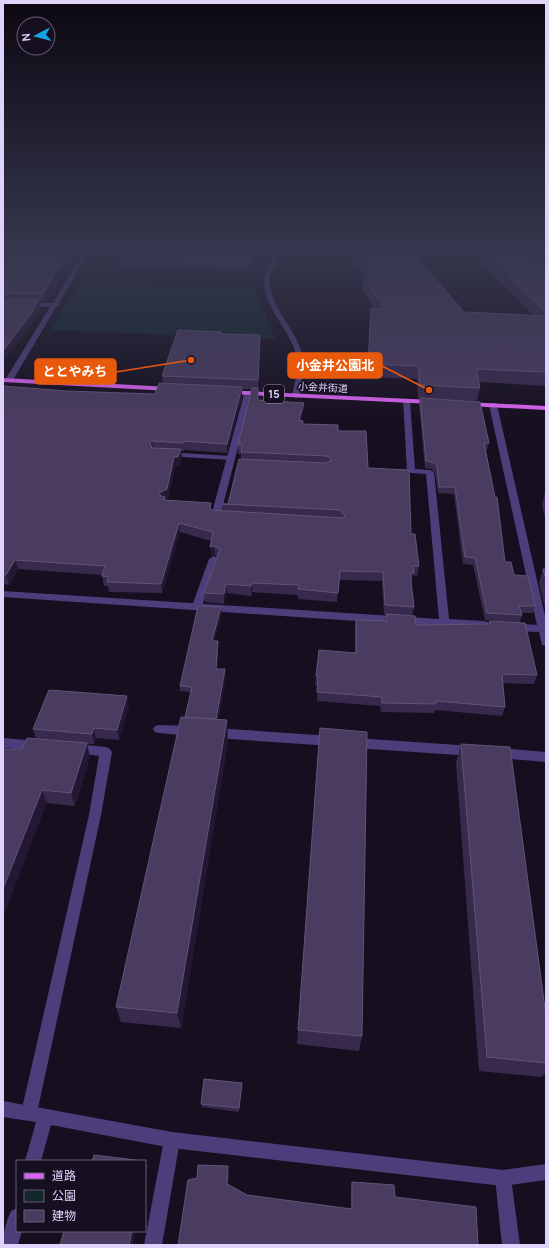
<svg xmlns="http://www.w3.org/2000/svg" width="549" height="1248" viewBox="0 0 549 1248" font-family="Manrope,'Noto Sans JP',sans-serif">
	<rect width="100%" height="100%" fill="#160f20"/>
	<path fill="#13262a" d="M79,283L255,288L275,339L50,330Z"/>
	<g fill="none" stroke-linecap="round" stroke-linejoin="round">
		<g fill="#4d3e7b" fill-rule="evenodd">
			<path d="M165,452L231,456L235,458L231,460L168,456L164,454Z"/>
			<path d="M214,556L219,559L202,606L200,608H194L192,606L209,559Z"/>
			<path d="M159,725L191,726L195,728L197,731L195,734L191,736L159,733L155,732L153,729L155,726Z"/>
			<path d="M215,728L331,736L335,738L337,741L335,744L331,746L215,738L211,736L209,733L211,730Z"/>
			<path d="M3,738L38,741L42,743L44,746L42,749L38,751L3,748Z"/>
			<path d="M355,738L473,746L477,748L479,751L477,754L473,756L355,748L351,746L349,743L351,740Z"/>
			<path d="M76,744L106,747L110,749L112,752L101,815L37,1113L35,1119L29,1121L23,1119L21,1113L89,815L99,756L72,752L70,749L72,746Z"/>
			<path d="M499,748L546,752V762L499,758L495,756L493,753L495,750Z"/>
			<path d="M172,1132L178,1134L180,1140L162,1245H144L164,1140L166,1134Z"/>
			<path d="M503,1170L509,1172L511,1178L520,1245H502L495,1178L497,1172Z"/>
		</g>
		<g fill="#4d3e7b" fill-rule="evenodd">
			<path d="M86,248H92L58,304L59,305L56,307L13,380L11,381H7L5,380L50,307L3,306V302L53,303Z"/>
			<path d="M276,248H282C278,260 269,271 270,283C272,312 299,331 303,359C305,371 301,384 300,396L296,398L292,396C294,384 299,371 297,359C292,331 266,311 264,283C263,271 273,260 276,248Z"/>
			<path d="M245,391H251L252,393L221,513L226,514L227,516C224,520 215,520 212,516L214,505Z"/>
			<path d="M403,399H409L410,401L415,469L430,470L434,472L449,619L484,621L488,622L489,625L488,628L444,627L3,597V591L439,619L426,474L411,473L407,471Z"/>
			<path d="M490,403H496L497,405L546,620V646L542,645L539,632L512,631L508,630L507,627L508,624L512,623L537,625L489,405Z"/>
			<path d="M3,1101L172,1132L503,1170L546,1164V1180L503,1186L172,1148L51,1125L41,1161H25L36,1122L3,1117Z"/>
			<path d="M17,1208V1231H22L18,1245H3C3,1233 6,1222 11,1211Z"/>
		</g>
		<g fill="#d964f1" fill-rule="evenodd">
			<path d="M3,378L170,387L174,389L170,391L3,382Z"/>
			<path d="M225,390L432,400L436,402L432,404L228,394H225Z"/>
			<path d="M465,402L546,406V410L468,406L464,404Z"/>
		</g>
	</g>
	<g fill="#382a4d" fill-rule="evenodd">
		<path d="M3,248H84L81,253H74L45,301H39L41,308L32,322L3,362Z"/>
		<path d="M90,248H252L250,270L120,269L119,261L122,253H91Z"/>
		<path d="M345,248H409L464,312L533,315L467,248H523L546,269V386L479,382L480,388L477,401L418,398L417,379L367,377L371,308H375L362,290L363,278H366Z"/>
		<path d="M221,334L260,344L258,400L304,403L303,411L301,421L303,424L338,431L368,468L411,534L419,566L417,576L413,575L412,582H411L414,607L412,616L384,614L382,581L339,580L337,602L298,599V595L252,592L251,596L227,593L224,604L205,602L204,593L217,556L215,555L211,556V541L180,532L162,593L109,592L108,586H104L102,576V575L18,569L9,585L3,584V386L67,391L155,394L163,383L162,376ZM242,389H252L238,445V454H241V459L228,504H222L223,511L212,510L211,509L165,500V499L168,498L175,466H179L182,458L181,451H184V450L227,453L242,396Z"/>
		<path d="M420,398L489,443L487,450H485L505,562L535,606L533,613H521L522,615L520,622L485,620L473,565L463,564L454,494L438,493L435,472L431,469L425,468L419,405Z"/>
		<path d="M545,492H546V522L542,505Z"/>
		<path d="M543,569H546V613L539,583Z"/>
		<path d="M222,613L214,641L218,646L217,669L226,675L218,720L228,740L181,1028L121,1022L116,1007L191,692L180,691V686Z"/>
		<path d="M386,614L416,625L489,624V621L537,675L534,684L503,683L505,707L502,716L435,710L434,713L381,712L380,706L317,701L318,685H315L316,676L355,653V629L356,620L385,621Z"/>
		<path d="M129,706L119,740L96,738L94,744H87L90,757L75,806L47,803L22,750L36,739L33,729Z"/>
		<path d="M461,744L546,1016V1072L542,1077L479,1071L456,763Z"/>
		<path d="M298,1030L362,1036L359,1051L297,1044Z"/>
		<path d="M242,1087L239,1112L202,1107L201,1104Z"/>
		<path d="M228,1166L229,1172L228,1184L247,1195L351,1209V1187L352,1182L395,1197L478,1245H178L197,1178Z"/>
	</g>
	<g fill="#231733">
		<path d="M71,248H74V253L45,301L43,294Z"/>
		<path d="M81,248H84L81,253Z"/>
		<path d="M251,248H252L250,270L249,263Z"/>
		<path d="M39,300L41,308L32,322L3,362V351Z"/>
		<path d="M260,335V344L258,390V380Z"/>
		<path d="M242,387V396L227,453V444Z"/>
		<path d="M304,403L303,411L299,429V420Z"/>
		<path d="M152,441L153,450L152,451L150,442Z"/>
		<path d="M181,449L182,458L179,466H175L168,498L165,499L166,506L161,502L159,493L174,457Z"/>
		<path d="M179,523L180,532L162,593L161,584Z"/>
		<path d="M214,546L215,555L211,556L210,547Z"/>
		<path d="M15,560L18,569L9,585L6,575Z"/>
		<path d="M252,583V592L251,596V586Z"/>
		<path d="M226,584L227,593L224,604V594Z"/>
		<path d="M221,607L222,613L213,646L212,641Z"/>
		<path d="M218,641V646L217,674L216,669Z"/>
		<path d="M225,669L226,675L216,728V722Z"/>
		<path d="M127,696L129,706L119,740L117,730Z"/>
		<path d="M227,720L228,740L181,1028L177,1013Z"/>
		<path d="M94,728L96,738L94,744L92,734Z"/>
		<path d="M87,743L90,757L75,806L71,793Z"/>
		<path d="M42,790L47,803L3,917V889Z"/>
		<path d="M242,1083V1087L239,1112V1108Z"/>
		<path d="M145,1161L148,1167L145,1183Z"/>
		<path d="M228,1166L229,1172L228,1189L227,1184Z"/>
		<path d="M132,1231H136L133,1245H129Z"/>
	</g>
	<g fill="#4a3c60" stroke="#615478">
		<path d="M3,248H71L43,294L3,293Z"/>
		<path d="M124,248H251L249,263L119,261Z"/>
		<path d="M354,248H409L464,312L546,316V372L476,369L480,388L420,385L418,366L368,364L371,308L385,309L363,278L375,277Z"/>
		<path d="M480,248H523L546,269V313Z"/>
		<path d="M3,300H39L31,314L3,351Z"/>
		<path d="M178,330L221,332L220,334L260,335L258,380L162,376Z"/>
		<path d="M159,383L242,387L227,444L183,441V443L152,441L150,442L152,448L181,449L178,457H174L167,489L159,493L161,496L165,497L164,500L211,503L210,508L212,510L343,518L345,516L340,510L222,504H228L239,459L326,463L332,460L327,456L241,452L242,445H238L252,388H258V400L304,403L299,420L303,421V424L338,425V431H366L368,468L409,470L411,534H415L419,566H413L414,573H410L414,607L385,605L383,572L340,571L338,593L298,589L299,585L252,583L251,586L226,584L224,594L204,593L220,549L214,546L210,547L213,532L179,523L161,584L107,582L109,577L102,576L105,566L15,560L6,575H3V386L67,391L155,394Z"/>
		<path d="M420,398L480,402L489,443H484L495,497H497L505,562H511L514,575L528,576L535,606H519L522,615L487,613L475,558L465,557L455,487H439L437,465L432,462L426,461Z"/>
		<path d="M543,569H546V580Z"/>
		<path d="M198,606L221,607L212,641H218L216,669H225L216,719L185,717L192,687L180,686Z"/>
		<path d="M386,614L415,616L416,625L490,624L489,621L525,623L537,675L502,674L505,707L436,701V704L382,703V697L317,692L318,676H316L319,650L356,653V620L387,621Z"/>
		<path d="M49,690L127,696L117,730L94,728L92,734L33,729Z"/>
		<path d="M181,717L227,720L177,1013L116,1007Z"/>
		<path d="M320,728L367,732L362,1036L298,1030Z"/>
		<path d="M27,738L87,743L71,793L42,790L3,889V749L22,750Z"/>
		<path d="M461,744L510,747L546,1016V1063L487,1057Z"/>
		<path d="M204,1079L242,1083L239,1108L201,1104Z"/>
		<path d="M94,1155L144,1161H92Z"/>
		<path d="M198,1165L228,1166L227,1184L247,1195L352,1209V1182L394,1185L395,1197L476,1207L478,1245H178L188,1180L197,1178Z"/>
		<path d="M64,1231H132L129,1245H60Z"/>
	</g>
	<linearGradient id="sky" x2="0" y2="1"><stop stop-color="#0c0812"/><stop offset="0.59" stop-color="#36374e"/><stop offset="1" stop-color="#36374e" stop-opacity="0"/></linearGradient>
	<rect width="549" height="423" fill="url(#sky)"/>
	<g text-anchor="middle" stroke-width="3.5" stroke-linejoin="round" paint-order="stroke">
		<g font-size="10" fill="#e0d3fb" stroke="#160f20">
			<text transform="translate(323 387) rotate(3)" y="4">小金井街道</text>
		</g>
		<rect fill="#160f20" stroke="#a398b9" stroke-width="1" x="264" y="385" width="20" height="18" rx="3"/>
		<g font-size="11" font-weight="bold" fill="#e0d3fb">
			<text x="274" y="398">15</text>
		</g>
	</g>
	<path fill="none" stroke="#e8590c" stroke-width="1.5" d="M429 390L382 366M191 360L116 372"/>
	<g fill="#e8590c" stroke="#160f20" stroke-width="1.5">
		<circle cx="429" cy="390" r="4"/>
		<circle cx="191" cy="360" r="4"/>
	</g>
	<g fill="#e8590c" stroke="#e8590c" stroke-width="1.5">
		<rect x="288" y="353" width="94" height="25" rx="4"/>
		<rect x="35" y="359" width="81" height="25" rx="4"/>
	</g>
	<g font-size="13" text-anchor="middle" font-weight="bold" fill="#fff">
		<text x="335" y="370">小金井公園北</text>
		<text x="75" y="376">ととやみち</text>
	</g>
	<rect width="549" height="1248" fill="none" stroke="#e0d3fb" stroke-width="8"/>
	<rect x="16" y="1160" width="130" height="72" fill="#160f20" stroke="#675d78"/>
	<rect x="24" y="1173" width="20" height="6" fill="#d964f1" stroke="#675d78"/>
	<text x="52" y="1180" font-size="12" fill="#e0d3fb">道路</text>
	<rect x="24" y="1190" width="20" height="12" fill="#13262a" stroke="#675d78"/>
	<text x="52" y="1200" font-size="12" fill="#e0d3fb">公園</text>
	<rect x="24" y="1210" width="20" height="12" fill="#4a3c60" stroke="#675d78"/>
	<text x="52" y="1220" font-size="12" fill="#e0d3fb">建物</text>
	<g transform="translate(36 36) rotate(263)"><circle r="19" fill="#160f20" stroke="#675d78"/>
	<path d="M0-3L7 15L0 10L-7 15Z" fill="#15a5e5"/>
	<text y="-6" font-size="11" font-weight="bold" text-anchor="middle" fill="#e0d3fb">N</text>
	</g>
</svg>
